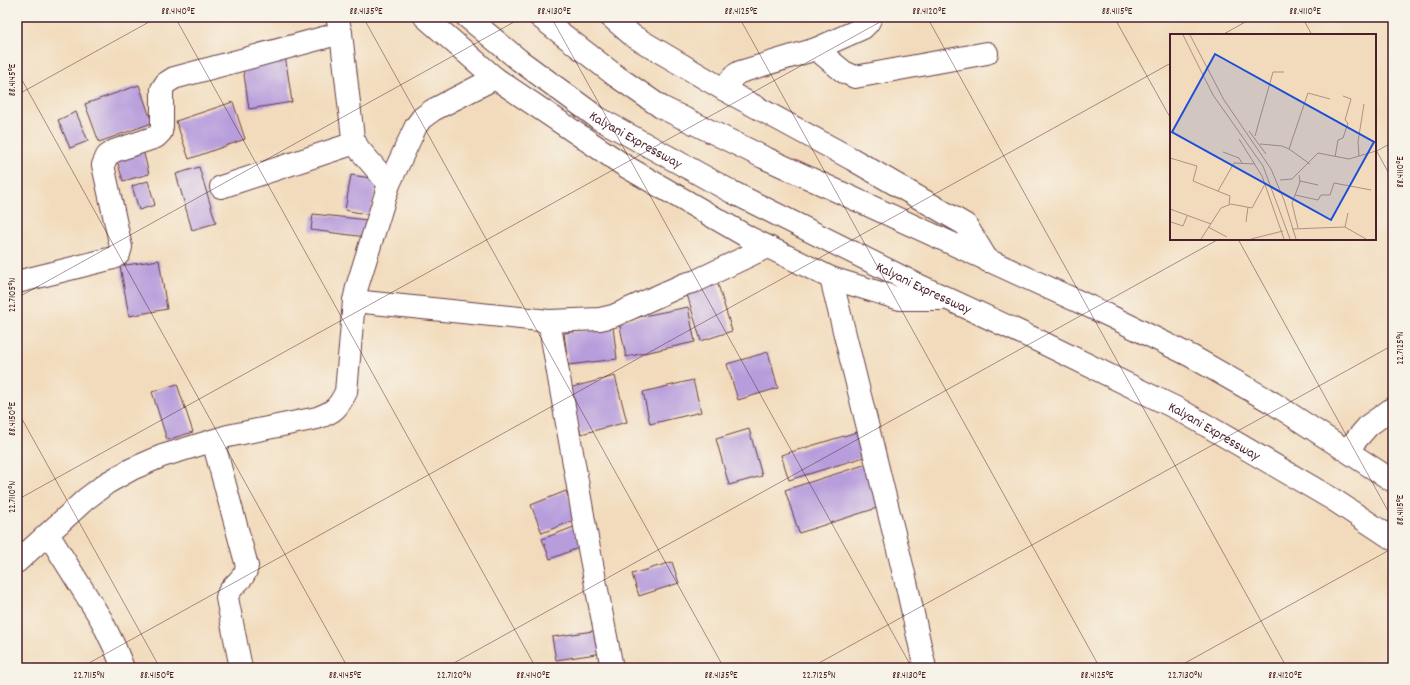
<svg xmlns="http://www.w3.org/2000/svg" width="1410" height="685" viewBox="0 0 1410 685" font-family="Dekko,sans-serif">
	<rect width="100%" height="100%" fill="#f7f3e8"/>
	<filter id="ink" filterUnits="userSpaceOnUse"><feTurbulence type="fractalNoise" baseFrequency=".025" numOctaves="2"/><feDisplacementMap in="SourceGraphic" scale="8" xChannelSelector="R" yChannelSelector="G"/><feConvolveMatrix kernelMatrix="1 2 1 2 8 2 1 2 1" color-interpolation-filters="sRGB"/></filter>
	<filter id="wash" filterUnits="userSpaceOnUse"><feTurbulence type="fractalNoise" baseFrequency=".012" numOctaves="4" result="noise"/><feDisplacementMap in="SourceGraphic" scale="16" xChannelSelector="R" yChannelSelector="G"/><feGaussianBlur stdDeviation="0.9" result="paint"/><feColorMatrix in="noise" values="0 0 0 0 0 0 0 0 0 0 0 0 0 0 0 0 0 1.4 0 .05"/><feComposite in="paint" operator="in"/></filter>
	<g filter="url(#wash)">
		<rect width="100%" height="100%" fill="#f2dbbc"/>
		<g id="blocks">
			<g fill="#b79ddc">
				<path d="M285,55L292,102L249,109L242,61Z"/>
				<path d="M139,85L152,123L99,142L85,104Z"/>
				<path d="M233,102L245,139L189,159L176,121Z"/>
				<path d="M76,112L88,141L70,148L58,120Z"/>
				<path d="M143,150L149,174L123,181L116,157Z"/>
				<path d="M199,167L216,223L192,230L176,174Z"/>
				<path d="M351,175L377,179L371,215L345,210Z"/>
				<path d="M148,181L155,205L139,210L132,186Z"/>
				<path d="M313,214L368,220L366,237L311,230Z"/>
				<path d="M159,260L167,309L129,316L120,266Z"/>
				<path d="M717,281L732,331L701,341L686,291Z"/>
				<path d="M688,307L695,342L626,357L619,321Z"/>
				<path d="M613,327L617,359L568,365L564,333Z"/>
				<path d="M768,352L778,388L738,400L727,364Z"/>
				<path d="M615,376L627,422L581,434L569,388Z"/>
				<path d="M693,380L701,412L650,424L643,392Z"/>
				<path d="M177,384L193,432L167,440L152,392Z"/>
				<path d="M749,429L762,476L729,485L716,439Z"/>
				<path d="M857,432L864,457L789,480L781,455Z"/>
				<path d="M867,464L880,507L799,533L785,490Z"/>
				<path d="M566,491L577,519L542,533L531,505Z"/>
				<path d="M579,525L586,545L550,559L542,539Z"/>
				<path d="M672,562L679,583L639,596L632,574Z"/>
				<path d="M600,630L603,653L556,660L552,637Z"/>
			</g>
		</g>
	</g>
	<g filter="url(#ink)">
		<use href="#blocks" fill-opacity="0" stroke="#633b41" stroke-width="1"/>
		<g fill="none" stroke-linecap="round" stroke-linejoin="round">
			<g stroke="#633b41" stroke-width="24">
				<g id="minor">
					<path d="M337,17L341,33L353,138L358,148L389,184"/>
					<path d="M816,49L844,72L855,77L987,53"/>
					<path d="M723,89L735,75L740,72L816,49L863,28L868,23L871,17"/>
					<path d="M221,187L355,143"/>
					<path d="M831,278L906,582L925,668"/>
					<path d="M17,282L113,258L119,254L121,247L103,165L107,156L114,151L156,137L161,132L162,126V89L166,83L174,78L341,33"/>
					<path d="M354,301L549,321L587,538L612,668"/>
					<path d="M549,321L600,319L613,316L685,284L696,281L767,247"/>
					<path d="M213,441L247,566C246,580 229,585 227,598L241,668"/>
					<path d="M1347,450L1369,425L1393,408"/>
					<path d="M48,534L101,619L115,648L123,668"/>
					<path d="M17,562L86,499L107,483L132,469L162,456L228,436L317,418C334,412 338,408 346,392L354,301L357,287L389,184L416,126L422,118L433,110L495,78"/>
				</g>
			</g>
			<g stroke="#633b41" stroke-width="24">
				<g id="highway">
					<path d="M425,17L495,78L625,166L748,237L831,278L900,299H941"/>
					<path id="s1" d="M467,17L519,60L598,118L732,192L918,285L1041,342L1180,410L1334,500L1393,539"/>
					<path d="M540,17L616,76L661,107L763,157L1108,315L1191,356L1273,403L1393,481"/>
					<path d="M611,17L633,36L723,89L852,159L966,225L988,261"/>
				</g>
			</g>
			<use href="#minor" stroke="#fff" stroke-width="22"/>
			<use href="#highway" stroke="#fff" stroke-width="22"/>
		</g>
	</g>
	<path fill="none" stroke="#4a1f2b" stroke-width="1" stroke-opacity="0.45" d="M175,17L536,668M363,17L724,668M551,17L912,668M739,17L1100,668M927,17L1287,668M1114,17L1171,119M1302,17L1312,35M1222,35L1254,17M17,71L348,668M17,95L158,17M1375,148L1393,181M1375,152L1393,142M1238,239L1393,520M17,298L523,17M17,410L160,668M17,500L889,17M80,668L1171,63M445,668L1219,239M810,668L1393,345M1176,668L1393,548"/>
	<g text-anchor="middle" stroke-width="4" stroke-linejoin="round" paint-order="stroke">
		<g font-size="14" fill="#4a1f2b" stroke="#f7f3e8">
			<text dy="5" stroke="none"><textPath href="#s1" startOffset="209">Kalyani Expressway</textPath></text>
			<text dy="5" stroke="none"><textPath href="#s1" startOffset="533">Kalyani Expressway</textPath></text>
			<text dy="5" stroke="none"><textPath href="#s1" startOffset="857">Kalyani Expressway</textPath></text>
		</g>
	</g>
	<g transform="translate(1170 34)">
		<rect width="206" height="206" fill="#f2dbbc"/>
		<path fill="none" stroke="#af9082" stroke-width="1" d="M13,1L43,61L93,132L120,205M20,1L54,66L101,135L114,166L126,205M79,97L96,120M85,102L103,38H114M69,105L92,142L114,205M90,110L112,112L119,115M53,118L69,124L72,129M189,122L188,108L194,70M165,123L168,106L173,104L178,89L175,86L181,65L173,62M0,124L27,132L23,147L60,162L59,170M140,130L119,115L138,59L160,65M110,146L122,145L148,119L179,125L206,117M130,147L148,151M48,157L64,129L85,130M125,161L148,166L151,161H160L164,149L201,156M0,175L41,190M1,188L13,192L17,182M76,188L78,173M38,193L57,203M175,193L178,179M128,194L122,169L130,148L129,141M122,195L175,193L196,205M31,205L51,174L61,170L82,174L95,150M81,205L113,197"/>
		<path fill="#1d4ed8" fill-opacity="0.15" stroke="#1d4ed8" stroke-width="2" d="M45,20L204,108L161,186L2,98Z"/>
		<rect width="206" height="206" fill="none" stroke="#4a1f2b" stroke-width="2"/>
	</g>
	<rect width="1410" height="685" fill="none" stroke="#f7f3e8" stroke-width="44"/>
	<rect x="22" y="22" width="1366" height="641" fill="none" stroke="#4a1f2b" stroke-width="1.5"/>
	<g font-size="10" text-anchor="middle" fill="#4a1f2b">
		<text x="178" y="14">88.4140°E</text>
		<text x="366" y="14">88.4135°E</text>
		<text x="554" y="14">88.4130°E</text>
		<text x="741" y="14">88.4125°E</text>
		<text x="929" y="14">88.4120°E</text>
		<text x="1117" y="14">88.4115°E</text>
		<text x="1305" y="14">88.4110°E</text>
		<text transform="translate(11 80) rotate(-90)" y="4">88.4145°E</text>
		<text transform="translate(1399 172) rotate(-90)" y="4">88.4110°E</text>
		<text transform="translate(11 295) rotate(-90)" y="4">22.7105°N</text>
		<text transform="translate(1399 348) rotate(-90)" y="4">22.7125°N</text>
		<text transform="translate(11 419) rotate(-90)" y="4">88.4150°E</text>
		<text transform="translate(11 497) rotate(-90)" y="4">22.7110°N</text>
		<text transform="translate(1399 510) rotate(-90)" y="4">88.4115°E</text>
		<text x="89" y="678">22.7115°N</text>
		<text x="157" y="678">88.4150°E</text>
		<text x="345" y="678">88.4145°E</text>
		<text x="454" y="678">22.7120°N</text>
		<text x="533" y="678">88.4140°E</text>
		<text x="721" y="678">88.4135°E</text>
		<text x="819" y="678">22.7125°N</text>
		<text x="909" y="678">88.4130°E</text>
		<text x="1097" y="678">88.4125°E</text>
		<text x="1185" y="678">22.7130°N</text>
		<text x="1285" y="678">88.4120°E</text>
	</g>
</svg>
